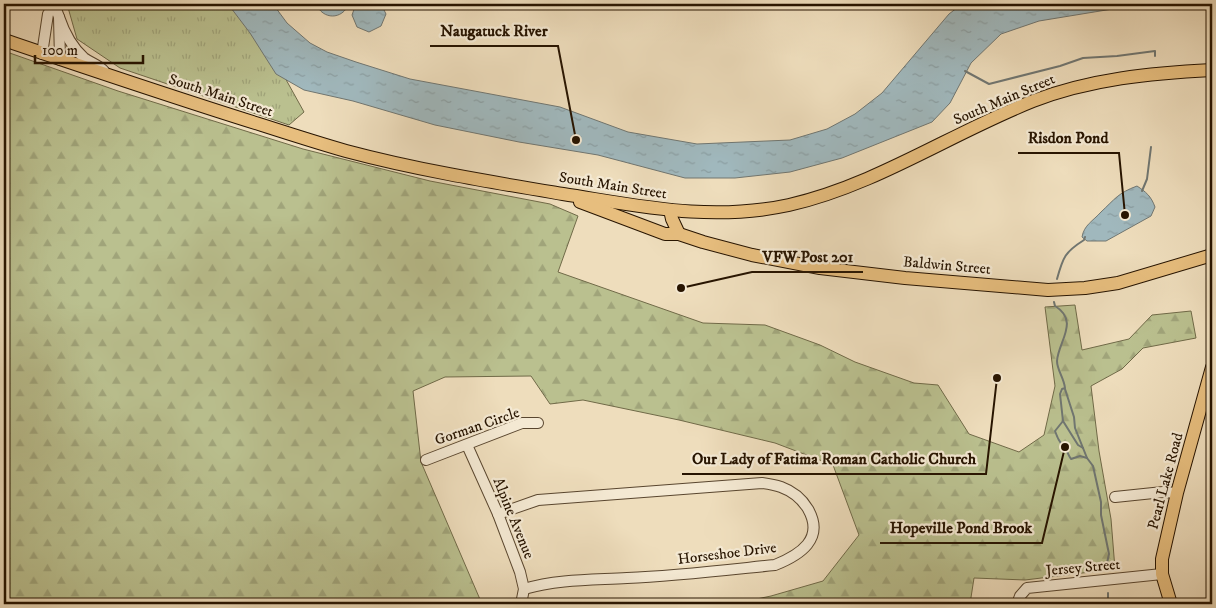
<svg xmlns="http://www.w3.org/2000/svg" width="1216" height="608" viewBox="0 0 1216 608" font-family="'IM FELL DW Pica',serif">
	<defs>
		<pattern id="forest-firs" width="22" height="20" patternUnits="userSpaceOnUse" patternTransform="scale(1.25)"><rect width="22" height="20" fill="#bac08f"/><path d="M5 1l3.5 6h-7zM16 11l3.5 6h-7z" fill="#a0a47a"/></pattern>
		<pattern id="park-tufts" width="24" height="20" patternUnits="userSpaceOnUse" patternTransform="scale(1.25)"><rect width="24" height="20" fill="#bac08f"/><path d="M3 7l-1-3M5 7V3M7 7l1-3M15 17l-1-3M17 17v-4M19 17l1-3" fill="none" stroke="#a0a47a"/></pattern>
		<pattern id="water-ripples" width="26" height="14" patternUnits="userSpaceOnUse" patternTransform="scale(1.25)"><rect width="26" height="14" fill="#a0b8bd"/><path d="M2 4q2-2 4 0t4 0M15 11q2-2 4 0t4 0" fill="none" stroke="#8a9da1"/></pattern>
	</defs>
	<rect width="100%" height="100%" fill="#eeddbc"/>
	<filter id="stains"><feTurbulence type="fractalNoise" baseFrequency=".004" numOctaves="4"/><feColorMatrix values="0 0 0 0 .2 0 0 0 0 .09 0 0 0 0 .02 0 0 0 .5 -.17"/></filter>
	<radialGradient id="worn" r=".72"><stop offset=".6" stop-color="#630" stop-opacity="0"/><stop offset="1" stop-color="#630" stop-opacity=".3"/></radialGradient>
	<path fill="url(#forest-firs)" stroke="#706a48" d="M4,51L118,91L303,149L430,181L550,204L578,216L558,272L703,323L765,325L820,345L855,362L914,383L938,385L969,434L1019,452L1044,435L1055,386L1045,307L1075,305L1082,350L1129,339L1152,315L1191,311L1196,338L1143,348L1122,369L1091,386L1099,451L1111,519L1115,569L1025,580L974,578L970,604H733L771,596L823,581L859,535L833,465L775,443L679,420L583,400L550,404L531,376L445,377L413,391L421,462L482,604H4Z"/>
	<path fill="url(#park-tufts)" stroke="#706a48" d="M67,4H234L274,58L304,112L289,125L120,68L77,39Z"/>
	<g fill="url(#water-ripples)" stroke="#707671">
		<path d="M228,4H273L287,23L310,43L327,52L356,62L410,79L560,107L628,132L697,144L790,140L827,129L855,114L882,93L949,14L962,4H1143L1039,21L1001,34L971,63L950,103L932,122L842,158L790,172L735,178H685L598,155L519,142L435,125L353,101L304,90L276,74L250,33Z"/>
		<path d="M316,4H349C342,20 323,20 316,4Z"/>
		<path d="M356,4H381L386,14L381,26L369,32L357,27L352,15Z"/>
		<path d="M1137,186C1146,192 1151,196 1155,207L1151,216L1106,241H1087L1082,237C1084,225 1093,221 1101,212C1115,199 1118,193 1137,186Z"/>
	</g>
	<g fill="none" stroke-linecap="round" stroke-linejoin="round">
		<g stroke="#707671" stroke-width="2">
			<path d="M965,71L989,84L1060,66L1083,58L1117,56L1155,51V56"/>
			<path d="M1142,191L1147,179L1151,147"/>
			<path d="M1057,279C1063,257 1065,252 1084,240L1085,237"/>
			<path d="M1054,302L1055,306C1080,321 1058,342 1057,361C1057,370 1064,378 1065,388L1062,389L1060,394L1063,421L1055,431C1058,439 1059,441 1064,447C1067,450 1068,455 1071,459L1080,456L1087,458L1093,466L1101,502V515L1109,554L1107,563L1109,570"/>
			<path d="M1065,389L1074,417L1075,428L1087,458"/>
			<path d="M1063,421L1078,445L1083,448"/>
			<path d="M1108,593V604"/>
		</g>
		<g stroke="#59462f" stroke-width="12">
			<g id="minor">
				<path d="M54,4L59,17L60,60"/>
				<path d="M59,17C64,32 73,48 84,58C91,63 99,65 104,71"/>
				<path d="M42,54L48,14L54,5"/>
				<path d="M467,445L498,514L520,572L524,589L521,604"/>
				<path d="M426,460L522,423H538"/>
				<path d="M1115,497L1163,492L1177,493"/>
				<path d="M498,514L538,500L762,483C769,484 775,485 781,487C792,491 802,499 808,509C825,539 800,555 775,565C726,570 676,576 627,578C592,580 558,579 524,589"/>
				<path d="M1017,604L1020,596L1027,588L1162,574"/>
			</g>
		</g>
		<g stroke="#271400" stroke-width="14">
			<g id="major">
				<path d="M4,40C90,69 175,98 262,125C290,134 318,143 346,151C417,170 491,182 563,194C641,206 710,222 789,205C876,185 950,134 1033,101C1090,79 1151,73 1212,70"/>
				<path d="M580,202L665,234H679L703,242L752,255L820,268L905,278L1048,290L1085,288L1118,283L1212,255"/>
				<path d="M670,210L672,219L679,234"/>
				<path d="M1171,604L1162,574V559L1177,493L1212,367"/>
			</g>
		</g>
		<use href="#minor" stroke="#f4e9d3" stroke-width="10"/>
		<use href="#major" stroke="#e7be7e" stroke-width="12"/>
	</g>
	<g text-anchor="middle" stroke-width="4.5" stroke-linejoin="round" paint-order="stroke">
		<g font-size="15" fill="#271400" stroke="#f4e9d3">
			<text transform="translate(221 95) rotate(18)" y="5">South Main Street</text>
			<text transform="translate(1004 99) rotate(-23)" y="5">South Main Street</text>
			<text transform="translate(613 185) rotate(9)" y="5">South Main Street</text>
			<text transform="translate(947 265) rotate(5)" y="5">Baldwin Street</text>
			<text transform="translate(477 426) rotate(-19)" y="5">Gorman Circle</text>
			<text transform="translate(1165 481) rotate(-75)" y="5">Pearl Lake Road</text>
			<text transform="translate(514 518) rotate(68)" y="5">Alpine Avenue</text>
			<text transform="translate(727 553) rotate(-7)" y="5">Horseshoe Drive</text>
			<text transform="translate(1083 567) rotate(-5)" y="5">Jersey Street</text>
		</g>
	</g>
	<path fill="none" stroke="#271400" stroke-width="2" d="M576 140L558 46H430M1125 215L1119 153H1018M681 288L752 272H863M997 378L986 474H682M1065 447L1042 543H880"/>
	<g fill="#271400" stroke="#f4e9d3" stroke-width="2">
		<circle cx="576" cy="140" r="5"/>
		<circle cx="1125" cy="215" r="5"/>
		<circle cx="681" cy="288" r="5"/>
		<circle cx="997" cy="378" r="5"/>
		<circle cx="1065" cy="447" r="5"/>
	</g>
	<g font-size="16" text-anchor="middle" font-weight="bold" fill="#271400" stroke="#f4e9d3" stroke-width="4.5" stroke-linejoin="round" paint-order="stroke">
		<text x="494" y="36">Naugatuck River</text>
		<text x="1068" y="143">Risdon Pond</text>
		<text x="808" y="262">VFW Post 201</text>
		<text x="834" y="464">Our Lady of Fatima Roman Catholic Church</text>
		<text x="961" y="533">Hopeville Pond Brook</text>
	</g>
	<rect width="1216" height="608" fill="none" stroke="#eeddbc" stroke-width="20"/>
	<rect x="5" y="5" width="1206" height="598" fill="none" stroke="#271400" stroke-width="2.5"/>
	<rect x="10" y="10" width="1196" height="588" fill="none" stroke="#271400"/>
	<path d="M35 55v8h108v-8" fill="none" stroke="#271400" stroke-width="2.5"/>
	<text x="42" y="55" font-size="15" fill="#271400" stroke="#f4e9d3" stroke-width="4" paint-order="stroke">100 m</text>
	<rect width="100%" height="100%" filter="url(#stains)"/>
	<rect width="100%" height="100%" fill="url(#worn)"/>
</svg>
